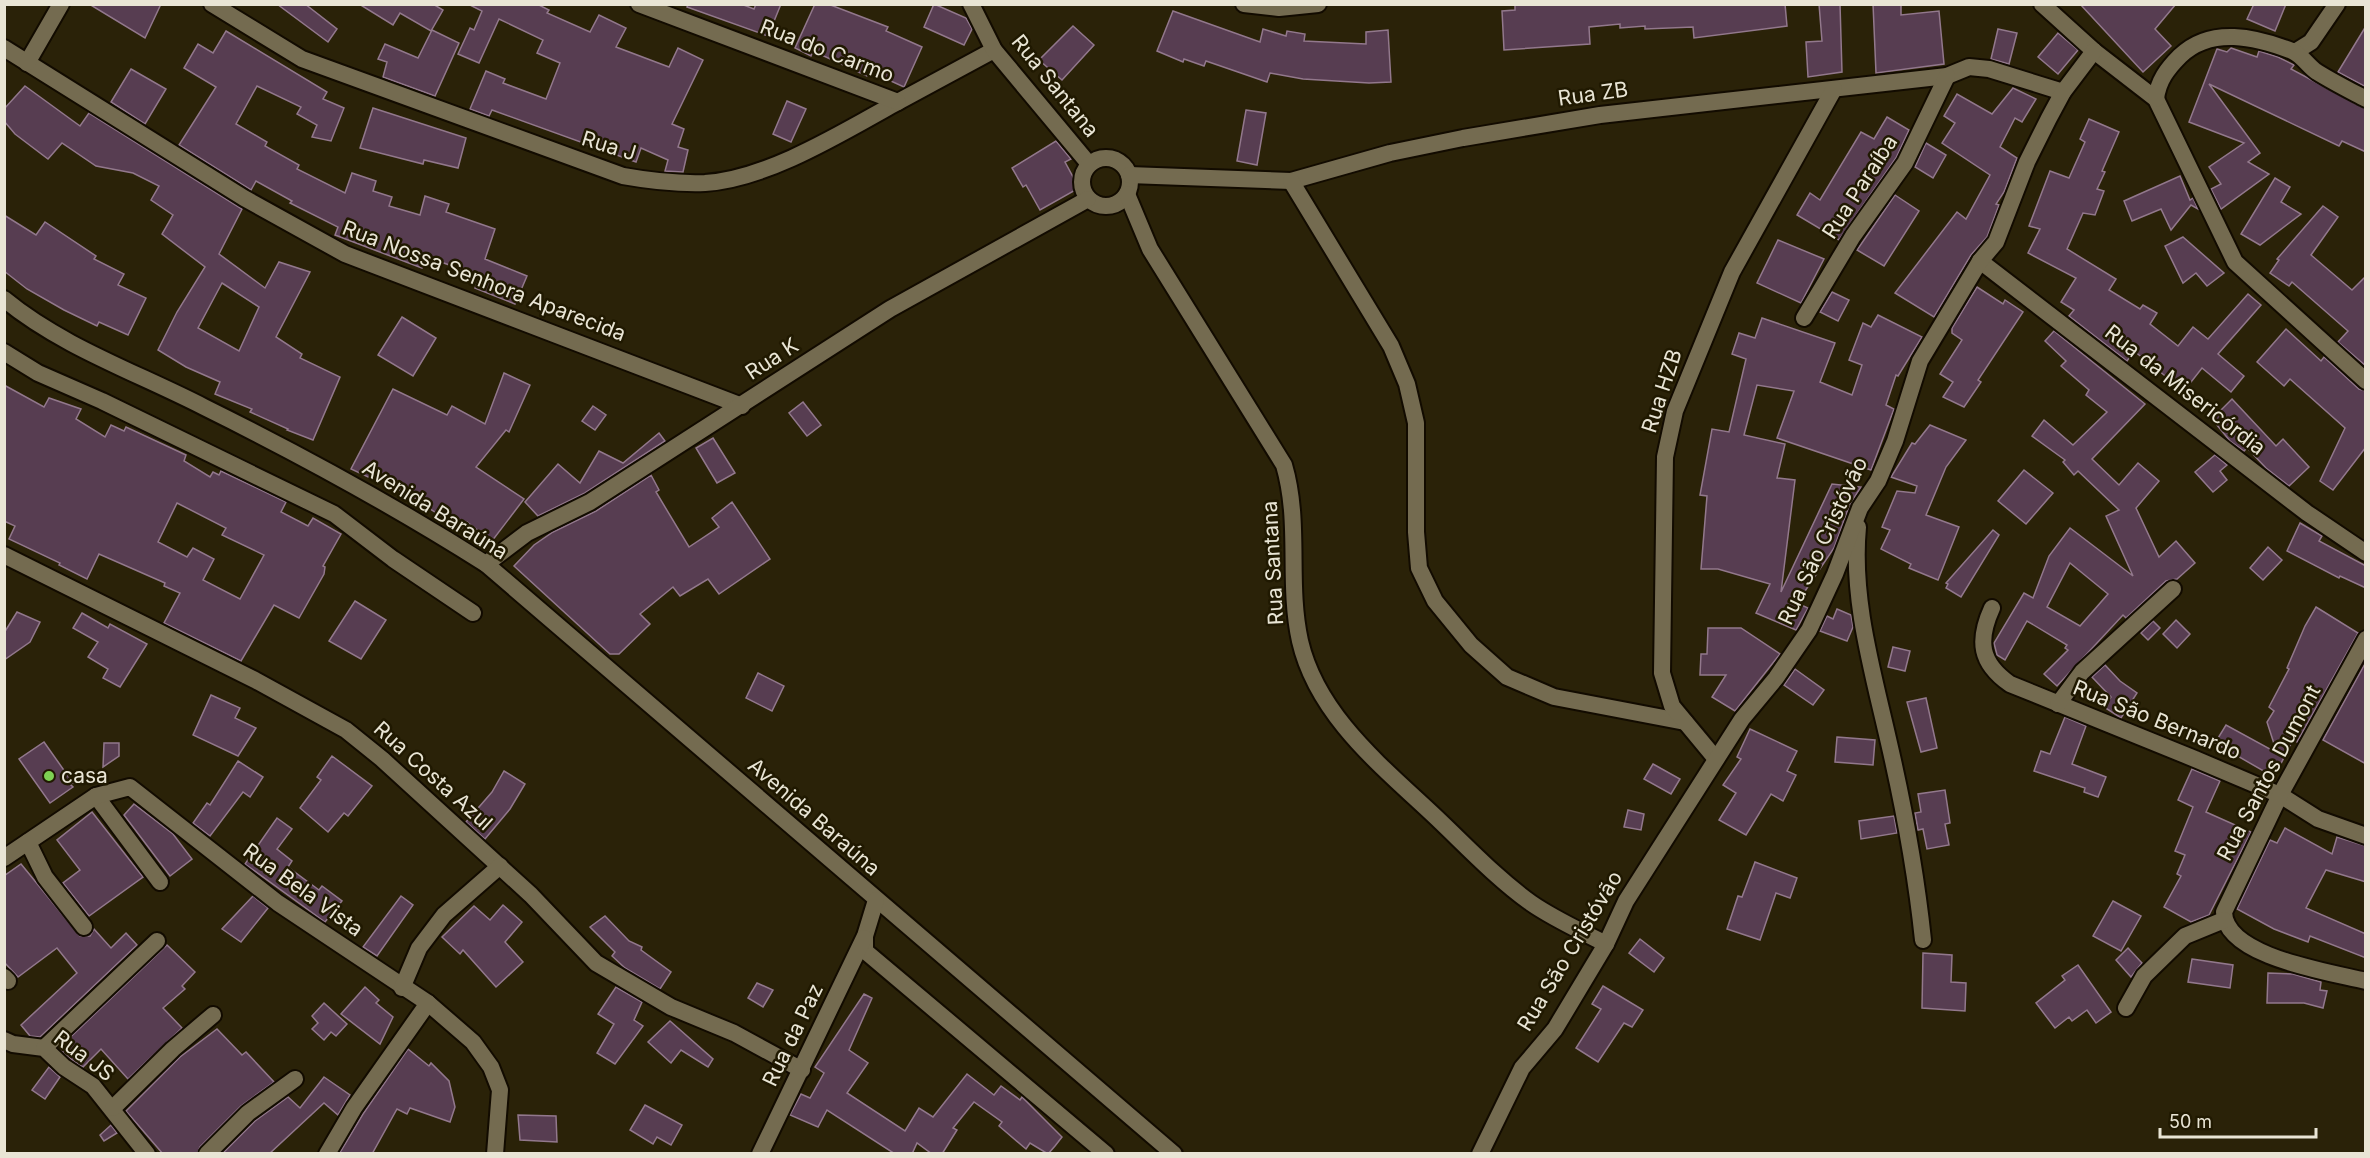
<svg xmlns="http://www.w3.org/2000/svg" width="2370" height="1158" viewBox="0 0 2370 1158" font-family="Inter,sans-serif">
	<rect width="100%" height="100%" fill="#2a2208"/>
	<g fill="#573d51" stroke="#92788c" stroke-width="1.5" fill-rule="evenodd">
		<path d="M89,4H161L145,38Z"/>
		<path d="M277,4H305L337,29L328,42Z"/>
		<path d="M359,4H433L443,10L431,31L400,13L393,25Z"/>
		<path d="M468,4H537L549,10L547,13L590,32L599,15L626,28L616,47L669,67L678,48L703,60L672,124L684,129L678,147L688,150L683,172L665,171L668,160L641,148L636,162L492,110L489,116L470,109L486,71L505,79L503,83L546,99L560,63L537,53L543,40L499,19L479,63L458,54L470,28L474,30L482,11Z"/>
		<path d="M688,4H741L754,9L756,4H781L768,36L687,7Z"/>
		<path d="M815,4H828L888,27L886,31L922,47L904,87L869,71L867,76L813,51L811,56L795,48Z"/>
		<path d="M934,4L966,18L972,29L964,45L924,27Z"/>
		<path d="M1515,4H1785L1787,26L1694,38L1693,27L1645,29V26L1620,28V24L1589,27L1590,44L1504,50L1502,11L1515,10Z"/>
		<path d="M1819,4H1840L1842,72L1808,77L1806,42L1822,41Z"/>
		<path d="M1873,4H1901V15L1939,11L1944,64L1876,73Z"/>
		<path d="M2080,4H2176L2155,29L2171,46L2143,72Z"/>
		<path d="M2254,4H2286L2275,31L2247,19Z"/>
		<path d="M1173,11L1260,42L1263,29L1286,36L1287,31L1305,34L1304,41L1366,44V32L1388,30L1391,82L1369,83L1303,79L1270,73L1267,82L1206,61L1204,66L1184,59L1183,62L1157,51Z"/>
		<path d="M1073,26L1094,45L1062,80L1039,60Z"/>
		<path d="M2366,26V87L2338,72Z"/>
		<path d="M1998,29L2017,33L2009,64L1991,59Z"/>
		<path d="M432,30L459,43L435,96L383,77L387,62L378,59L385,44L418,58Z"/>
		<path d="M226,31L327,92L323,99L344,108L331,141L312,137L317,125L297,114L301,107L257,86L236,124L267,142L265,146L299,165L297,169L345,193L352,173L376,181L373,191L392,197L389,206L420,215L425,196L449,204L446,212L495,229L485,259L527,276L515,304L475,288L480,276L427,257L422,268L335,235L338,227L290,203L292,201L256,181L251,190L179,145L216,87L184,68L198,44L213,53Z"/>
		<path d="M2058,33L2078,50L2058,74L2038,57Z"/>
		<path d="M2231,48L2257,57L2259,51L2278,57L2294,65L2291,69L2366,109V152L2342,141L2339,146L2209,84L2260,153L2248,162L2269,174L2221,209L2211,189L2221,184L2209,167L2244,143L2189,122L2217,49L2227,52Z"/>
		<path d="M131,69L166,89L145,124L111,102Z"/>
		<path d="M25,86L80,126L89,113L242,209L219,254L265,288L279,262L310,272L276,337L302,354L300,358L340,377L313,440L287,430L288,429L250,412L252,409L215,394L220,382L186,367L158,350L177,312L205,267L162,234L173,215L151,200L159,186L133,173L96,166L62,143L48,159L15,134L4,121V109ZM222,283L259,307L239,351L198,328Z"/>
		<path d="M2013,88L2036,99L2022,122L2015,118L2000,147L2017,158L2004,192L1996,204L1999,205L1987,237L1971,255L1934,317L1895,293L1957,212L1966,219L1990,175L1942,143L1955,123L1944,116L1957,94L1992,114Z"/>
		<path d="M787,101L806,109L791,142L773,134Z"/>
		<path d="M373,108L466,138L458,168L424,160L423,164L360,148Z"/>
		<path d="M1246,110L1266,113L1257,165L1237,161Z"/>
		<path d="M1887,117L1909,130L1896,158L1839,240L1797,215L1810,193L1820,200L1861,132L1874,139Z"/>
		<path d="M2089,119L2119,132L2102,171L2105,172L2097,189L2104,191L2095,215L2083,213L2067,249L2116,279L2109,290L2140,309L2143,305L2157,313L2150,324L2178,346L2193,327L2208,339L2248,294L2261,305L2218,354L2244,376L2231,392L2202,368L2184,391L2134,351L2127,361L2069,316L2074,310L2061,302L2076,278L2028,253L2040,229L2029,226L2050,171L2069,178L2085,142L2080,139Z"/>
		<path d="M1056,141L1071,159L1065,162L1079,188L1040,210L1026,185L1023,187L1012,168Z"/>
		<path d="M1926,143L1946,155L1933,178L1915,167Z"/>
		<path d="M2180,176L2190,200L2193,198L2198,209L2191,205L2171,230L2161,209L2132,221L2124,201Z"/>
		<path d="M2275,178L2290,187L2281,202L2301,214L2260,245L2241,234Z"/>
		<path d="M1895,195L1919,211L1884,266L1857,250Z"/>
		<path d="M2323,206L2338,217L2311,255L2352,290L2366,276V366L2338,342L2348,331L2292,282L2289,286L2270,273L2279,260L2277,259Z"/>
		<path d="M4,215L36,235L45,222L96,256L94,259L124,274L118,285L146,298L128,335L99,322L97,326L64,310L27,289L4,271Z"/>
		<path d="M2183,237L2224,273L2207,286L2196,273L2183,283L2165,246Z"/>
		<path d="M1778,240L1824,259L1801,303L1757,283Z"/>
		<path d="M1977,287L2003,304L2005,300L2023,312L1978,380L1981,382L1964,407L1943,397L1953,382L1940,374L1962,340L1952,333V328Z"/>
		<path d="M1832,292L1849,300L1838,321L1820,312Z"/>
		<path d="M1878,315L1922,337L1898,376L1896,375L1886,405L1894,409L1871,470L1777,438L1794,391L1757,385L1744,435L1785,444L1777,478L1795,480L1781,592L1832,484L1861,487L1850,504L1834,548L1797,603L1808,608L1796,630L1756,613L1770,584L1718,569H1701L1707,496L1700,495L1712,429L1729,432L1746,359L1732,354L1739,333L1755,338L1762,318L1835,343L1820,382L1852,395L1862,365L1849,360L1863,323L1871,327Z"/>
		<path d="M402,317L436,338L413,376L378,355Z"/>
		<path d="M2286,329L2321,361L2324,357L2359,389L2366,391V447L2333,490L2320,481L2345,428L2290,379L2284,386L2257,362Z"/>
		<path d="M2054,331L2145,404L2092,459L2119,485L2138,463L2159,481L2136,508L2159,557L2176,541L2195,563L2177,579L2166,581L2126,618L2123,615L2057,686L2044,674L2068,650L2065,648L2067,645L2027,621L2005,660L1997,655L1994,643L2024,593L2033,598L2049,556L2070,528L2133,576L2106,516L2119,510L2078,471L2074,475L2063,462L2065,460L2032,436L2044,420L2073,445L2107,412L2086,395L2089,390L2061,366L2066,361L2045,341ZM2070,563L2108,594L2080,626L2047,607Z"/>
		<path d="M504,373L530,385L509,432L506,430L476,467L524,499L492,541L467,522L461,529L424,505L425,503L380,480L379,482L351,469L393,389L447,415L452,406L485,424Z"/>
		<path d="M4,385L44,407L49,398L81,409L76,419L105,437L111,425L124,431L126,427L186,455L184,461L210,477L213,472L219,475L221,471L286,502L281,512L308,526L313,518L341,534L323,566L325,567L324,574L299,618L274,605L241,661L164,623L180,593L164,586L165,583L99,554L87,579L59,565L60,563L9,539L15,526L4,521ZM177,503L226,528L222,535L264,555L240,599L203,580L214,559L193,548L187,557L158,542Z"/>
		<path d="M2232,399L2276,446L2283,439L2309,467L2289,486L2266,468L2247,448L2244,451L2230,441L2212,419Z"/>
		<path d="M803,402L821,425L807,436L789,413Z"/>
		<path d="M593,406L606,415L595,430L582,421Z"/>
		<path d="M1930,425L1966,440L1946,467L1926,515L1959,527L1938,580L1909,568L1911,564L1881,549L1890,530L1882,527L1897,491L1915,493L1917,486L1891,477L1912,443L1915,444Z"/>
		<path d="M659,433L665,441L585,493L538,516L525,502L558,464L580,483L599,451L623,463Z"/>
		<path d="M713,438L735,473L717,483L696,448Z"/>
		<path d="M2215,455L2227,465L2220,471L2227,480L2213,492L2195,472Z"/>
		<path d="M2024,470L2053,493L2026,524L1998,501Z"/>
		<path d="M651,475L659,490L656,492L689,547L719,527L712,518L732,502L770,559L719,594L708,579L680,596L673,587L640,614L650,624L619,654H610L514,566L534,545L553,532L596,511Z"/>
		<path d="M2300,523L2322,536L2319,541L2366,566V588L2340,576L2339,578L2287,551Z"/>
		<path d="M1993,530L1999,535L1961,597L1946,588L1948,584L1946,583Z"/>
		<path d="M2268,547L2282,560L2263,580L2250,568Z"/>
		<path d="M355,601L386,620L361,659L329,641Z"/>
		<path d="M2316,607L2358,633L2297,742L2293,740L2274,777L2215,743L2226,725L2277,753L2267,722L2274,711L2269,707L2289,669L2287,668L2305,626Z"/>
		<path d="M1837,609L1851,615L1853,627L1847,641L1820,631L1827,616L1833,619Z"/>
		<path d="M17,612L40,622L30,642L4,660V633Z"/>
		<path d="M82,613L108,628L110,624L147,644L120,687L103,678L108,669L88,657L98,642L73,628Z"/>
		<path d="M2176,620L2190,634L2177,648L2163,634Z"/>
		<path d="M2153,621L2160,628L2148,640L2141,633Z"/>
		<path d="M1708,628H1741L1780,654L1735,711L1712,697L1726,675H1700L1701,654H1707Z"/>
		<path d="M1893,647L1910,651L1905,671L1888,667Z"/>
		<path d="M2366,662V764L2323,740Z"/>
		<path d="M2105,665L2120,681L2137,693L2121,718L2104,707L2111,697L2092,677Z"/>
		<path d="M1795,669L1824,690L1813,705L1784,685Z"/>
		<path d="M758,673L784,686L772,711L746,698Z"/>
		<path d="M211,695L240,708L235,718L256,728L238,756L193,735Z"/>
		<path d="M1926,698L1937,748L1921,752L1907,702Z"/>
		<path d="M2065,717L2086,726L2072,764L2106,777L2098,797L2084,792L2085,788L2034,771L2041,751L2050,754Z"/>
		<path d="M1750,729L1797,751L1787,771L1796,775L1783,801L1771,794L1746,835L1719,820L1736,793L1723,785L1741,759L1737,757Z"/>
		<path d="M1837,737L1875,740L1873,765L1835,762Z"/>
		<path d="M44,742L73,783L70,784L73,787L50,803L19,759Z"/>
		<path d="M104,743H119V756L103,767Z"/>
		<path d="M332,756L372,786L348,816L344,813L328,832L300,808L321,780L317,777Z"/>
		<path d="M238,761L263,777L250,797L243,792L210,836L193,823L207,803L210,805Z"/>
		<path d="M1653,764L1680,779L1671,794L1644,779Z"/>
		<path d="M2192,769L2220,781L2206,812L2251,832L2209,915L2191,922L2164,907L2181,876L2177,874L2185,855L2175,851L2193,807L2178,800Z"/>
		<path d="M504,771L525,784L510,809L485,839L466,822L492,792Z"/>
		<path d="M1945,790L1950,823L1945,824L1949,845L1927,849L1923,829L1918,830L1915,813L1921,812L1918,794Z"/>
		<path d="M134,804L173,834L192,859L170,876L124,815Z"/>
		<path d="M1628,810L1644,814L1641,830L1624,827Z"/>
		<path d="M92,812L143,877L89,916L63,883L80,870L57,840Z"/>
		<path d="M1894,816L1897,833L1861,839L1859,821Z"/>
		<path d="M277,818L292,829L277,849L292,861L288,867L319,890L322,886L342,901L325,922L245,864Z"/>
		<path d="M2285,828L2332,854L2337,837L2366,846V882L2326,870L2306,908L2366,934V958L2310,936L2308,942L2274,929L2237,909L2270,840L2277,843Z"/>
		<path d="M1755,862L1797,878L1790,898L1776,893L1760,940L1727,929L1738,896L1742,897Z"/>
		<path d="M21,864L80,936H90L94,929L111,948L126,933L137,945L40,1037L30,1036L21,1025L77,973L57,948L18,977L4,962V876Z"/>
		<path d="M253,896L268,908L241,942L222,929Z"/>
		<path d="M401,896L413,905L377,956L363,947Z"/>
		<path d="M2113,901L2141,916L2121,951L2093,936Z"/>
		<path d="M503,905L522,922L505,942L523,962L496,987L463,950L460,954L442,937L474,906L490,920Z"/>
		<path d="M605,916L629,941L642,947L641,950L671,972L660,989L625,968L612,956L615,952L590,927Z"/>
		<path d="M1640,939L1664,958L1654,972L1629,953Z"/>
		<path d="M167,945L195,972L182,986L185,989L163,1008L182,1028L128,1079L101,1049L83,1067L71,1059L59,1048Z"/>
		<path d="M2128,948L2142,963L2131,977L2116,960Z"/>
		<path d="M1923,953L1952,955L1951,982L1966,983L1965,1011L1922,1008Z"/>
		<path d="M2192,959L2233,965L2230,988L2188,982Z"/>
		<path d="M2078,965L2111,1012L2096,1023L2087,1010L2072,1021L2069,1017L2055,1028L2036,1003L2065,980L2062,976Z"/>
		<path d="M2268,973L2293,974L2321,982L2320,990L2327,991L2323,1008L2304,1003H2267Z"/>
		<path d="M757,983L773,990L763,1007L748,998Z"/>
		<path d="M1603,986L1643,1010L1632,1027L1624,1023L1598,1062L1576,1048L1601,1009L1592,1004Z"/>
		<path d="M365,987L379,1000L376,1003L393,1017L380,1044L341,1014Z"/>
		<path d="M616,987L642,1002L634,1020L643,1026L615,1064L597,1053L614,1024L598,1014Z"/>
		<path d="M864,994L872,998L849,1050L868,1063L847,1093L905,1131L919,1108L933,1117L967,1074L994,1095L1001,1086L1020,1100L1022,1097L1062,1137L1055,1146L1048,1154L1030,1143L1026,1149L999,1126L1002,1122L974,1102L953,1128L957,1130L942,1154H932L917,1143L912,1154H895L827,1110L818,1127L790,1115L801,1094L810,1098L824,1073L815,1067Z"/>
		<path d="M324,1003L347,1024L336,1036L331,1032L324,1040L312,1029L318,1023L312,1016Z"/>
		<path d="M670,1021L713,1059L708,1067L681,1050L671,1063L648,1042Z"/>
		<path d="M217,1029L242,1055L246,1052L274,1082L241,1106L200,1147L197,1154H163L126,1111L180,1057Z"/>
		<path d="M408,1049L429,1066L431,1063L449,1081L455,1107L450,1122L410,1108L407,1114L397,1109L372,1154H339L363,1114Z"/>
		<path d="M49,1067L60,1077L45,1099L32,1090Z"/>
		<path d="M324,1077L350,1095L338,1115L324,1103L269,1154H222L255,1121L288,1097L300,1108Z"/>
		<path d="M645,1105L682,1125L671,1145L657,1137L653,1144L630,1130Z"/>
		<path d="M518,1115L556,1116L557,1142L520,1140Z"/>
		<path d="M111,1125L117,1133L104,1141L100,1135Z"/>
	</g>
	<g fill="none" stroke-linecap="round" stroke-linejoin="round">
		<g stroke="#120b00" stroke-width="20">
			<g id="minor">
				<path d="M212,4L302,59L623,176C651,181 677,184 705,183C767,179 840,134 894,104C927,86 961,68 994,50"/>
				<path d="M639,4L898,102"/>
				<path d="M971,4L994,50L1089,164"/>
				<path d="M1244,4L1279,8L1318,4"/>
				<path d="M2042,4L2094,51L2156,99L2235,262L2366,381"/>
				<path d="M4,48L244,198L345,254L742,406"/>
				<path d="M2295,52L2311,42L2337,4"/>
				<path d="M27,63L61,4"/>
				<path d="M2156,99C2158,81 2167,69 2180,56C2211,26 2256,37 2292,51C2302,55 2308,66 2317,72C2333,82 2349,90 2366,99"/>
				<circle cx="1106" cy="182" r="24"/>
				<path d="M1129,175L1291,181L1390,153L1463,138L1600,115L1947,76L1969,67L1989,69L2063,92"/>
				<path d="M1291,181L1391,346L1407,384L1416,423V532L1419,568L1435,601L1471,645L1507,677L1554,697L1685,722"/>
				<path d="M1127,194L1150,249L1284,465C1301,523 1287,582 1300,641C1318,719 1388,771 1443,824C1471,851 1499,880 1531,903C1554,919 1581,931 1606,944"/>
				<path d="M1980,261L2307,513L2366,553"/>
				<path d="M4,299C62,347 138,373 204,407C301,455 396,507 486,564L1174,1154"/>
				<path d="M1804,318L1853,236L1905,163L1947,76"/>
				<path d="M4,352L38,373L102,401L334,514L393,559L473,613"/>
				<path d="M1858,527C1851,599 1873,672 1889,743C1904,808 1916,873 1923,940"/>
				<path d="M4,555L255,680L346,730L382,759L531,895L596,963L671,1007L734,1033L802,1070"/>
				<path d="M486,564L527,533L590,502L890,309L1088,199"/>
				<path d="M1992,608C1977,641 1980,663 2010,684L2195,759L2280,795L2318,819L2366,836"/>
				<path d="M2366,639L2280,795L2224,912C2225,957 2330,972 2366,981"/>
				<path d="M2058,704L2082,672L2173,589"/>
				<path d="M1716,759L1672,706L1662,673L1665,457L1675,411L1732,272L1834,89"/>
				<path d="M96,796L160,882"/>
				<path d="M28,842L45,877L84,927"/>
				<path d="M4,858L96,796L130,787L278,903L428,1003L473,1042L491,1067L500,1090L495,1154"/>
				<path d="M876,900L865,936V951L1106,1154"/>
				<path d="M4,977L8,981"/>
				<path d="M402,988L419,948L444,915L500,866"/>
				<path d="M2126,1008L2144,976L2185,936L2224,920"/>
				<path d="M4,1040L13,1044L44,1048L64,1067L93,1086L147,1154"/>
				<path d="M44,1048L157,941"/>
				<path d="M113,1108L173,1049L213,1015"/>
				<path d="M207,1154L248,1113L295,1079"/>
				<path d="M327,1154L354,1108L428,1003"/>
				<path d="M760,1154L864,938"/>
				<path d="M1480,1154L1522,1068L1555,1029L1606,944L1626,901L1742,719L1776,678L1809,630L1835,574L1860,508L1878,481L1895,441L1920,361L1980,261L1996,242L2027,162L2049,118L2063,92L2094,51"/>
			</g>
		</g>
		<use href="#minor" stroke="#746b50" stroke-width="16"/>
	</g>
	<circle fill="#7ed153" stroke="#201901" stroke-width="2" cx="49" cy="776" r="6"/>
	<g text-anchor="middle" stroke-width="5" stroke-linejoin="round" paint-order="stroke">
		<g font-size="21" fill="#e9e5d5" stroke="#201901">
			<text transform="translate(827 51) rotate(21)" y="7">Rua do Carmo</text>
			<text transform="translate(1055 86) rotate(51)" y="7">Rua Santana</text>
			<text transform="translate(1593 94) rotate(-8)" y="7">Rua ZB</text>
			<text transform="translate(609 146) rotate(17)" y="7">Rua J</text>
			<text transform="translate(1860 187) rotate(-57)" y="7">Rua Paraíba</text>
			<text transform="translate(484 281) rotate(21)" y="7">Rua Nossa Senhora Aparecida</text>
			<text transform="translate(772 359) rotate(-33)" y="7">Rua K</text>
			<text transform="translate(2185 390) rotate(38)" y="7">Rua da Misericórdia</text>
			<text transform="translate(1662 391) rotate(-72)" y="7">Rua HZB</text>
			<text transform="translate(435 510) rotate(32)" y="7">Avenida Baraúna</text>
			<text transform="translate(1823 541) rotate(-65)" y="7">Rua São Cristóvão</text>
			<text transform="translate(1273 563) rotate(-93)" y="7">Rua Santana</text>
			<text transform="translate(2157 720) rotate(22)" y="7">Rua São Bernardo</text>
			<text transform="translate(2269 773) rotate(-62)" y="7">Rua Santos Dumont</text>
			<text transform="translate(433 776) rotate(42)" y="7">Rua Costa Azul</text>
			<text transform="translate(814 817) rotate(41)" y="7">Avenida Baraúna</text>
			<text transform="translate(303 890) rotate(36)" y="7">Rua Bela Vista</text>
			<text transform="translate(1570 951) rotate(-59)" y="7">Rua São Cristóvão</text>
			<text transform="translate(793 1035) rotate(-64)" y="7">Rua da Paz</text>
			<text transform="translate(84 1056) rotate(37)" y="7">Rua JS</text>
		</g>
		<g font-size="21" fill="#e9e5d5" stroke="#201901" text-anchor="start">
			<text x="61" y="783">casa</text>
		</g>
	</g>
	<rect width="2370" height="1158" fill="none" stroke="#e9e5d5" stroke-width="12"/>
	<path d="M2160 1128v9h156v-9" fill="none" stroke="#e9e5d5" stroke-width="3"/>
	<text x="2169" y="1128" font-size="18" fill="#e9e5d5" stroke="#201901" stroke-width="4.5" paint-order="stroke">50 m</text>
</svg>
